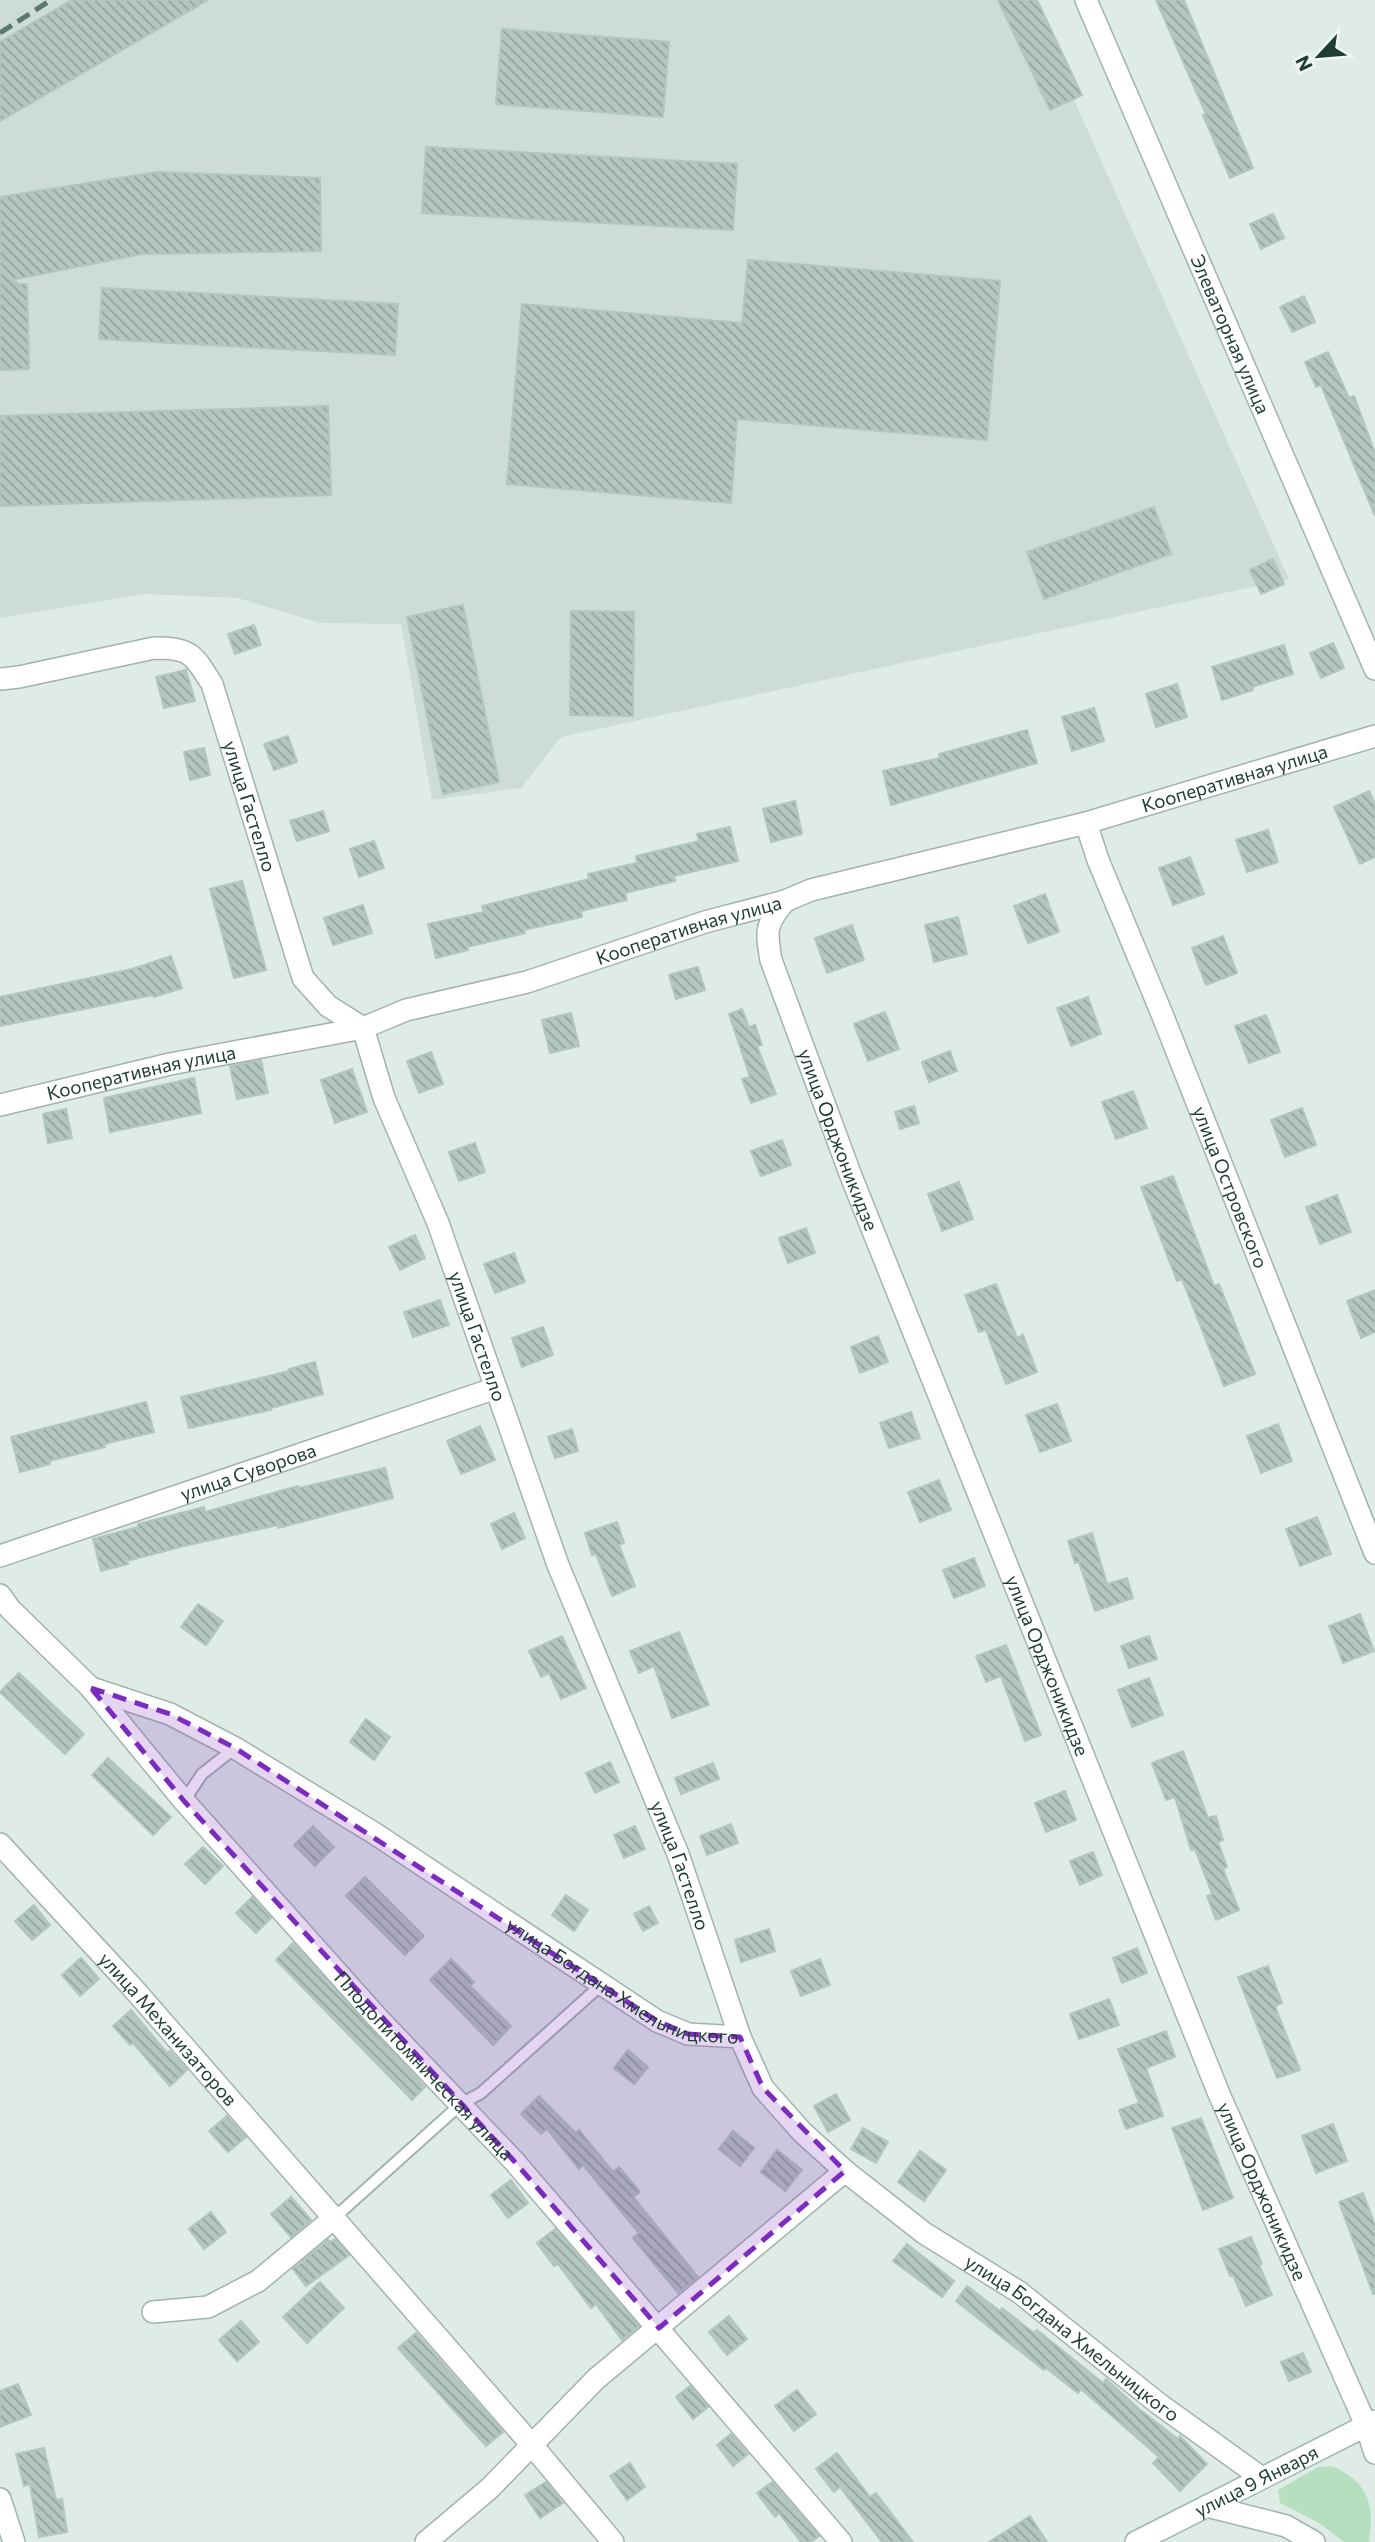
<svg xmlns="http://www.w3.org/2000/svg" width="1375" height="2542" viewBox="0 0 1375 2542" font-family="Commissioner,sans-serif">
	<defs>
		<pattern id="building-back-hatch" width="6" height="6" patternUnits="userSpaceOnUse" patternTransform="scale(1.75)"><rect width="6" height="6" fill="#b4c7be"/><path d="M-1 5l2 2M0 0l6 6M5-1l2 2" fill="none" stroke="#92a39b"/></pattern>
	</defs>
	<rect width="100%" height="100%" fill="#dfece5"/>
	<path fill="#cddcd4" d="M0,0H1029L1289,579L561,737L521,788L432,800L401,624L320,623L238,598L144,594L0,618Z"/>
	<path fill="#b5dfbe" d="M1332,2466C1368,2482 1375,2504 1369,2542H1344L1319,2523L1280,2503L1278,2490L1318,2467Z"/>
	<g fill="url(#building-back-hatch)" stroke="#b1c6bc" stroke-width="2">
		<path d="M72,0H208L0,121V42Z"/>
		<path d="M998,0H1037L1082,95L1050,110Z"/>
		<path d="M1156,0H1184L1253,168L1230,178L1203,115L1206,114Z"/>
		<path d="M502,29L669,42L663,117L496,104Z"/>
		<path d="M426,147L737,164L733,230L422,213Z"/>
		<path d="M157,172L320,178L321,251L142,254L16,279V284H27L29,369L0,370V197Z"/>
		<path d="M1273,214L1284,238L1261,249L1250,224Z"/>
		<path d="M748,260L1000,281L987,440L737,419L731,503L507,484L522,304L742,323Z"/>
		<path d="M102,288L398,304L395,355L99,339Z"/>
		<path d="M1304,296L1315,322L1292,332L1280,307Z"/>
		<path d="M1328,352L1349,398L1354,396L1375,453V516L1321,385L1316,387L1305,362Z"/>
		<path d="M328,406L331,495L0,506V416Z"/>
		<path d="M1154,507L1171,554L1044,599L1027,552Z"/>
		<path d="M1273,559L1284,584L1261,594L1250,570Z"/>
		<path d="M463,605L499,782L443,794L407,617Z"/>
		<path d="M571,611L634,612L633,716L570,715Z"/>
		<path d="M254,625L261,645L235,654L228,634Z"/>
		<path d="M1333,643L1344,668L1321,678L1310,653Z"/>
		<path d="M1284,645L1293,674L1252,687L1253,690L1222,700L1212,667Z"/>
		<path d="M186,670L195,701L164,708L156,677Z"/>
		<path d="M1177,684L1187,717L1156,727L1146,694Z"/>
		<path d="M1094,708L1104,741L1072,751L1062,717Z"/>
		<path d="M1027,730L1037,763L891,805L883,771L940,758L939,754Z"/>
		<path d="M288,736L297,762L274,770L264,744Z"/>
		<path d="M204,748L210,775L190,780L184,752Z"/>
		<path d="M1369,791L1375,804V857L1360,864L1334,807Z"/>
		<path d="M795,801L802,834L771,842L763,809Z"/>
		<path d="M323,811L329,831L297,841L290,821Z"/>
		<path d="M730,827L738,861L674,876L675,881L625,893L627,900L581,911L582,917L524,930L525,933L467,947L468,950L436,958L428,924L484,912L482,906L589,879L588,874L637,863L636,856L699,841L697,834Z"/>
		<path d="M1268,830L1278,862L1247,872L1236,840Z"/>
		<path d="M374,841L384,868L359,877L350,849Z"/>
		<path d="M1190,857L1204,894L1173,905L1159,868Z"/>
		<path d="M242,881L266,970L234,978L210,889Z"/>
		<path d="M1045,894L1059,932L1028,943L1014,906Z"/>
		<path d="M363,905L372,933L333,945L324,918Z"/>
		<path d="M958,917L967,954L934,962L925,925Z"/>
		<path d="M852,925L864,960L827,973L815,938Z"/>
		<path d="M1223,936L1237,973L1206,985L1192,948Z"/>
		<path d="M171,956L182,988L154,997L153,995L0,1026V997L132,969Z"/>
		<path d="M698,967L705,990L676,999L669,975Z"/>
		<path d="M1088,997L1101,1034L1071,1046L1057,1008Z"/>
		<path d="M742,1009L749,1027L755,1025L762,1045L757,1046L776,1094L751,1103L742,1079L750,1077L729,1014Z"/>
		<path d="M885,1012L899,1049L868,1061L854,1024Z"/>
		<path d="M571,1013L579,1046L550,1053L542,1020Z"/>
		<path d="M1266,1015L1280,1052L1249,1063L1235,1026Z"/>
		<path d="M950,1051L957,1071L929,1082L922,1062Z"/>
		<path d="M431,1052L443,1084L419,1093L407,1061Z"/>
		<path d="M261,1060L268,1093L237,1099L230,1066Z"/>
		<path d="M352,1069L367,1112L335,1123L321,1080Z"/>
		<path d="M194,1078L201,1113L110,1132L104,1098Z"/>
		<path d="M1133,1091L1147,1128L1116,1139L1102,1102Z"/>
		<path d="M914,1106L919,1123L900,1129L895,1112Z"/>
		<path d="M1302,1108L1316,1145L1285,1157L1271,1120Z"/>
		<path d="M66,1109L72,1138L48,1143L43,1114Z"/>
		<path d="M782,1140L791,1165L761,1176L751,1151Z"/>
		<path d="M475,1143L485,1172L459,1181L449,1152Z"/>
		<path d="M1173,1176L1214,1286L1219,1284L1255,1374L1224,1386L1182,1279L1177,1281L1141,1187Z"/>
		<path d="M959,1182L973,1219L942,1231L928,1194Z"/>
		<path d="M1337,1195L1351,1232L1320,1244L1306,1207Z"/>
		<path d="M806,1228L815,1253L788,1263L779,1238Z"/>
		<path d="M415,1235L425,1258L400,1270L389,1247Z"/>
		<path d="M514,1253L525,1282L495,1293L484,1264Z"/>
		<path d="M996,1284L1017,1338L1023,1335L1037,1372L1006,1384L986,1330L979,1332L965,1295Z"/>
		<path d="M1375,1290V1332L1361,1338L1347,1301Z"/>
		<path d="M440,1300L449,1325L413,1337L404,1312Z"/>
		<path d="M543,1327L553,1355L522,1367L512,1338Z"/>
		<path d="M878,1336L888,1362L860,1373L851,1347Z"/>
		<path d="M315,1362L323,1394L271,1408V1410L189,1428L181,1397L289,1371V1369Z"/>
		<path d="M146,1402L154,1432L104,1444L105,1447L49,1461L50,1464L20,1472L11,1437Z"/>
		<path d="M1057,1404L1071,1441L1040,1452L1026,1415Z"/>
		<path d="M911,1412L920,1438L889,1448L880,1423Z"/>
		<path d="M1278,1424L1292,1461L1261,1473L1247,1436Z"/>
		<path d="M480,1426L495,1460L461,1474L447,1441Z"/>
		<path d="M572,1429L578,1451L555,1458L548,1437Z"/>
		<path d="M385,1468L393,1498L278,1528V1525L184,1546L127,1561L128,1564L101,1571L93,1539L138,1527V1524L204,1507L205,1512L298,1486L299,1488Z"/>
		<path d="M939,1480L951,1510L920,1522L908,1492Z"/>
		<path d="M514,1513L525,1538L502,1549L491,1524Z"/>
		<path d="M1317,1517L1331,1554L1300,1566L1286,1529Z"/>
		<path d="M617,1522L624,1543L619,1545L635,1586L612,1596L596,1554L592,1555L585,1533Z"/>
		<path d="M1092,1533L1107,1584L1127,1578L1133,1598L1095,1611L1079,1562L1075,1563L1068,1541Z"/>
		<path d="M974,1558L985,1586L954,1598L943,1570Z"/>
		<path d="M198,1604L223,1621L206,1645L181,1627Z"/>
		<path d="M1360,1614L1374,1651L1343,1663L1329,1626Z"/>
		<path d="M679,1632L709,1705L672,1718L654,1666L639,1673L630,1651Z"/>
		<path d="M562,1636L586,1688L561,1699L549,1673L541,1677L529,1651Z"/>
		<path d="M1149,1636L1157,1659L1129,1668L1121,1646Z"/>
		<path d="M1006,1645L1041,1735L1025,1741L1001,1676L986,1682L976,1656Z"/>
		<path d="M19,1673L84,1734L65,1754L0,1692Z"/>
		<path d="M1149,1678L1163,1715L1132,1727L1118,1690Z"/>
		<path d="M366,1719L390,1737L374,1760L350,1742Z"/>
		<path d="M1183,1751L1208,1818L1216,1816L1223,1840L1218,1842L1227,1867L1223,1869L1239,1910L1216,1920L1207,1896L1212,1894L1195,1849L1191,1850L1175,1797L1166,1800L1152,1763Z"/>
		<path d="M108,1758L171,1817L153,1835L92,1775Z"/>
		<path d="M610,1762L619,1782L595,1793L586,1773Z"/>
		<path d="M713,1763L719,1779L681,1794L675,1778Z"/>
		<path d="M1065,1791L1076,1820L1046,1832L1035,1803Z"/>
		<path d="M731,1824L738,1843L707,1855L700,1836Z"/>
		<path d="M313,1826L334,1847L315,1866L294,1845Z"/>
		<path d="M635,1826L645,1849L624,1858L614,1835Z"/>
		<path d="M203,1847L223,1866L205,1884L185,1864Z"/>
		<path d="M1093,1852L1102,1875L1080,1885L1070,1861Z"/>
		<path d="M365,1877L424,1936L405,1955L346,1896Z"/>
		<path d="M566,1895L588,1910L574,1931L552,1915Z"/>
		<path d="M252,1897L271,1918L256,1933L236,1913Z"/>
		<path d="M34,1905L50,1925L32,1940L15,1921Z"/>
		<path d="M649,1906L658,1923L643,1931L634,1914Z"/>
		<path d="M769,1929L775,1951L741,1962L735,1940Z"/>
		<path d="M293,1943L425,2087L412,2100L276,1960Z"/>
		<path d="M1137,1948L1147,1973L1122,1983L1113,1958Z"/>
		<path d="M81,1958L99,1979L80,1996L62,1975Z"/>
		<path d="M451,1959L474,1982L470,1986L511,2026L493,2045L430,1980Z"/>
		<path d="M820,1959L830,1985L801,1996L791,1971Z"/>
		<path d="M1268,1966L1282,2003L1275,2006L1300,2070L1277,2078L1238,1977Z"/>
		<path d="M1109,1999L1119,2025L1079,2039L1070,2014Z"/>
		<path d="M131,2010L167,2053L170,2051L187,2070L170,2086L133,2043L130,2045L113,2026Z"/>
		<path d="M1166,2031L1175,2057L1146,2068L1163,2116L1126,2129L1119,2110L1139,2103L1118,2049Z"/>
		<path d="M628,2050L648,2067L634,2084L614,2068Z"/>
		<path d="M836,2094L850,2120L828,2132L814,2106Z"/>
		<path d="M539,2096L576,2133L579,2130L613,2172L619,2167L640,2192L633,2197L698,2277L678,2293L633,2238L639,2233L583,2165L579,2169L547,2129L541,2134L521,2114Z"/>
		<path d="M227,2116L246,2137L228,2152L209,2131Z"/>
		<path d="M1201,2118L1233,2198L1203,2210L1172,2128Z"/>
		<path d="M1333,2124L1347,2161L1316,2173L1302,2136Z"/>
		<path d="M863,2128L888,2142L876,2163L851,2149Z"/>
		<path d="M733,2131L754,2148L740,2166L719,2149Z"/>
		<path d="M777,2150L802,2170L785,2191L761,2172Z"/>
		<path d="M920,2151L946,2170L924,2201L898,2182Z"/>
		<path d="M511,2180L528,2203L508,2218L491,2195Z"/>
		<path d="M1363,2193L1375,2225V2294H1373L1339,2202Z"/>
		<path d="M291,2197L311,2220L291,2237L271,2214Z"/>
		<path d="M211,2212L226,2232L204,2249L189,2229Z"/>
		<path d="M555,2229L639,2326L622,2340L596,2304L591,2308L558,2264L554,2266L537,2243Z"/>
		<path d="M1251,2237L1262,2264L1259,2265L1272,2295L1246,2306L1233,2275L1230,2276L1219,2249Z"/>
		<path d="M335,2239L349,2255L306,2286L293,2269L328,2240L330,2242Z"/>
		<path d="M907,2244L954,2281L942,2297L893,2261Z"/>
		<path d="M320,2282L344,2308L307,2343L283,2317Z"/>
		<path d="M967,2286L1000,2311L1002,2308L1034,2333L1037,2330L1103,2383L1106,2379L1139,2409L1178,2439L1180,2436L1207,2464L1180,2491L1153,2463L1159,2457L1081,2389L1078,2393L1046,2368L1044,2370L956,2301Z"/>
		<path d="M729,2316L747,2339L727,2355L709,2332Z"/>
		<path d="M241,2321L259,2342L237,2361L219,2340Z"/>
		<path d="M416,2333L503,2432L486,2446L398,2348Z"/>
		<path d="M1303,2353L1311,2372L1289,2381L1281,2362Z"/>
		<path d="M18,2384L31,2415L0,2427V2391Z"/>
		<path d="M690,2386L708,2407L693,2419L676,2397Z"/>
		<path d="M797,2390L816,2414L794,2431L775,2406Z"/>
		<path d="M731,2434L748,2454L733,2466L717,2445Z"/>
		<path d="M44,2448L56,2500L62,2499L67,2532L39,2537L30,2484L24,2486L16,2454Z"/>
		<path d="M837,2453L870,2497L876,2493L913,2542H882L840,2487L834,2492L816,2469Z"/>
		<path d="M630,2463L645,2487L627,2500L610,2476Z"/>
		<path d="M546,2482L563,2503L540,2518L525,2495Z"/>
		<path d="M772,2482L819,2536L811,2542H801L779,2513L775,2517L757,2493Z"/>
		<path d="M1030,2516L1047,2542H989Z"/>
	</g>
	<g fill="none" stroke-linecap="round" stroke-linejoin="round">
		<g stroke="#a1b4ac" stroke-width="14">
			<g id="service">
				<path d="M184,1801L202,1774L235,1748"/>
				<path d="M334,2218L461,2104L481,2093L601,1985"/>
			</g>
		</g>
		<g stroke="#a1b4ac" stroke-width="24">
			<g id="minor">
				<path id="s1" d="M1086,0L1375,669"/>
				<path id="s2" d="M0,679L19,677L154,648C191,648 193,654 212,684L303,978L328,1006L363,1028L384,1098L438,1223L558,1565L678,1854L740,2037"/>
				<path id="s3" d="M1086,823L1098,860L1162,1014L1375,1553"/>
				<path id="s4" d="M785,901C765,924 766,931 771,960L851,1176L1219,2094L1366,2425"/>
				<path id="s5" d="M0,1105L170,1064L363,1028L406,1010L527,982L705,922L785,901L811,890L1086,823L1375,736"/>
				<path id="s6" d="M0,1556L496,1388"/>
				<path id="s7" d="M0,1595L10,1609L91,1688L184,1801L376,2016L514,2161L841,2542"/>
				<path id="s8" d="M91,1688L170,1714L235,1748L374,1833L657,2021L688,2034L740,2037L763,2088L802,2132L845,2171L924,2233L1019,2292L1159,2404L1262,2478"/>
				<path id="s9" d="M0,1844L132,1987L531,2444L613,2542"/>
				<path d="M153,2312L208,2307L258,2281L334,2218"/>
				<path d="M0,2499L14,2542"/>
				<path d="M1207,2506L1286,2526L1314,2542"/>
				<path d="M426,2542L490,2488L596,2379L845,2171"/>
			</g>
		</g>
		<g stroke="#a1b4ac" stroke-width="24">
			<path id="tertiary" d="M1366,2425L1375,2453"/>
		</g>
		<g stroke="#9cb9ad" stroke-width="24">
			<g id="secondary">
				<path id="s10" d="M1136,2542L1375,2421"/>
			</g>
		</g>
		<use href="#service" stroke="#fff" stroke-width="10"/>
		<use href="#minor" stroke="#fff" stroke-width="21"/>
		<use href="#tertiary" stroke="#fff" stroke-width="21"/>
		<use href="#secondary" stroke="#fff" stroke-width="21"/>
		<path stroke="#59796e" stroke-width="5" stroke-dasharray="14 7" stroke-linecap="butt" d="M0,33L51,0"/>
	</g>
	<path fill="#7b2cbf" fill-opacity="0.2" stroke="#7b2cbf" stroke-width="5" stroke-dasharray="14 9" stroke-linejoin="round" d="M91,1688L170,1714L235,1748L657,2021L688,2034L740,2037L763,2088L845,2171L659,2328L514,2161L184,1801Z"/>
	<g text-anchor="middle" stroke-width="6" stroke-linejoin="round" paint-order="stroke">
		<g font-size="19" fill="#1e3d33" stroke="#f0f8f3">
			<text dy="7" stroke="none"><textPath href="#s1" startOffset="364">Элеваторная улица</textPath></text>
			<text dy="7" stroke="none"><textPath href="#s5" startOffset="1279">Кооперативная улица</textPath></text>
			<text dy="7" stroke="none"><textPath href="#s2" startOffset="359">улица Гастелло</textPath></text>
			<text dy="7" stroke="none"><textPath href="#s5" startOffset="712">Кооперативная улица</textPath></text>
			<text dy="7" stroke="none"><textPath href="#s5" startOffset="145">Кооперативная улица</textPath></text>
			<text dy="7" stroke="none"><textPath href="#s4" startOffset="256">улица Орджоникидзе</textPath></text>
			<text dy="7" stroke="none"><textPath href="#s3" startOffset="392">улица Островского</textPath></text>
			<text dy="7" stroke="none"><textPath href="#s2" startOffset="947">улица Гастелло</textPath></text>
			<text dy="7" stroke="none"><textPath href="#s6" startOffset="262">улица Суворова</textPath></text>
			<text dy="7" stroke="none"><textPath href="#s4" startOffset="822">улица Орджоникидзе</textPath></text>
			<text dy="7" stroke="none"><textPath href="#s2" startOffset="1514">улица Гастелло</textPath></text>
			<text dy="7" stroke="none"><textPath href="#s8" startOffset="612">улица Богдана Хмельницкого</textPath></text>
			<text dy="7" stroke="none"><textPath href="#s9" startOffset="250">улица Механизаторов</textPath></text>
			<text dy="7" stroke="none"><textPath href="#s7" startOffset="634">Плодопитомническая улица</textPath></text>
			<text dy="7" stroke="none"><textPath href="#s4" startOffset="1390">улица Орджоникидзе</textPath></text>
			<text dy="7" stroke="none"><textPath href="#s8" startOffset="1200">улица Богдана Хмельницкого</textPath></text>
			<text dy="7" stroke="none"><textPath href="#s10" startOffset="135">улица 9 Января</textPath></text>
		</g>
	</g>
	<g transform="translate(1319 56) rotate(244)" stroke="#f0f8f3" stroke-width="5" paint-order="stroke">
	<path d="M0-5L12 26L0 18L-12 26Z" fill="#1e3d33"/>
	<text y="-10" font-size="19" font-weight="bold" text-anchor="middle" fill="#1e3d33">N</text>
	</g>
</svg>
